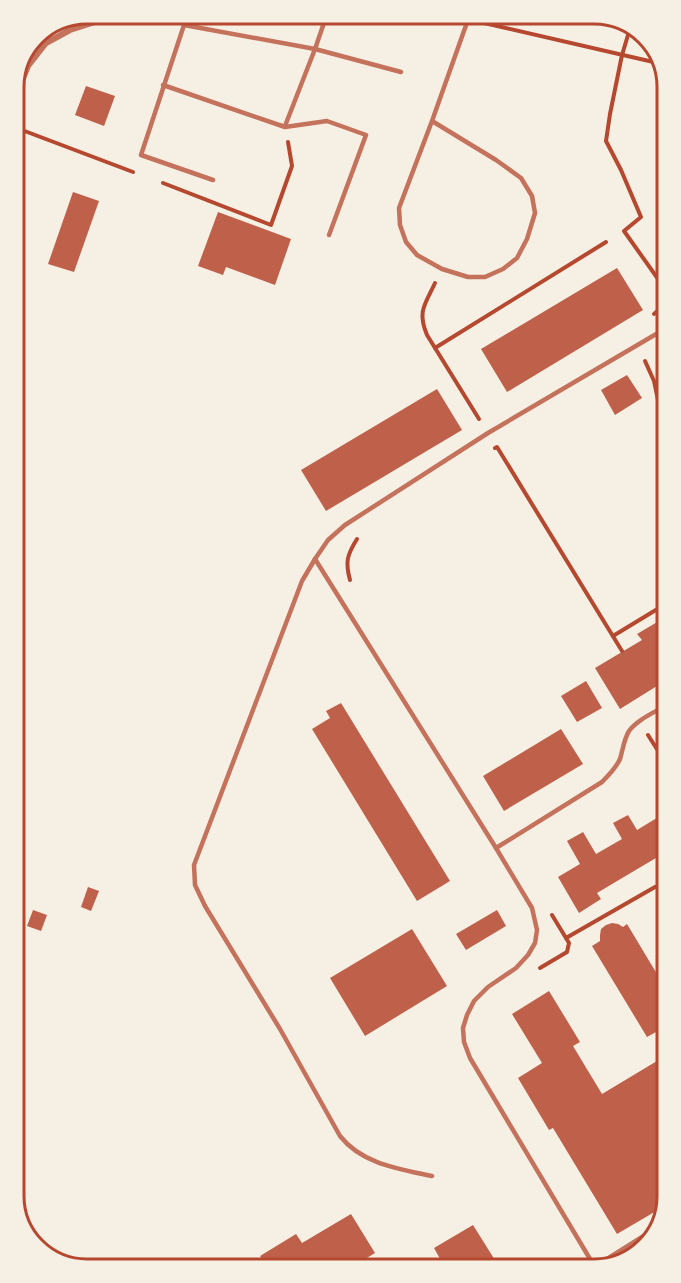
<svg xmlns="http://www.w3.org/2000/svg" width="681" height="1283" viewBox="0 0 681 1283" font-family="'Titillium Web',sans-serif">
	<rect width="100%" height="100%" fill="#f6efe4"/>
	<g fill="#bf614a">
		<path d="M86,86L115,96L104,126L75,115Z"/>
		<path d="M73,192L99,201L74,272L48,264Z"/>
		<path d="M218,212L291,239L275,285L226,267L223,275L198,266Z"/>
		<path d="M617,268L643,310L507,392L481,349Z"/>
		<path d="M627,375L642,398L615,415L601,390Z"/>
		<path d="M437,389L462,430L326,511L301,470Z"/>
		<path d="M664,618L665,681L620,709L595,668L642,640L637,634Z"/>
		<path d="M586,681L602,708L577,722L561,696Z"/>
		<path d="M341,703L450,881L417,901L312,729L330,718L326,711Z"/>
		<path d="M561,729L583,764L504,811L483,776Z"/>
		<path d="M665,813L666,852L597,893L601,899L579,913L558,877L580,864L567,841L583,832L596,854L622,839L613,823L628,815L637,830Z"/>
		<path d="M88,887L99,891L91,911L81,907Z"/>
		<path d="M33,910L47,915L41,931L27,926Z"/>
		<path d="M497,910L506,926L466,950L456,934Z"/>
		<path d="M612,923L618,924L623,927L627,924L666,989L667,1026L647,1037L592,946L600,941V935L601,929L606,925Z"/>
		<path d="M412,929L447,986L365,1036L330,978Z"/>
		<path d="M549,991L580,1042L573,1046L602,1094L667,1055V1200L664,1209L663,1207L617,1234L553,1128L549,1130L518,1078L542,1063L512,1014Z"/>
		<path d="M351,1214L375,1253L352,1267H267L260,1256L296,1234L302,1243Z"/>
		<path d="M473,1225L498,1265L444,1266L434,1248Z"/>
	</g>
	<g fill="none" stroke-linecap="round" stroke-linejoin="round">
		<g stroke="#b5482f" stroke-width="4">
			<path d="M393,14L432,22L450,18"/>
			<path d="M484,23L662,64"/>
			<path d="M631,25L622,55L610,114L606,141L621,170L641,217L624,231L663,286"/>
			<path d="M14,127L133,172"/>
			<path d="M163,183L271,225L292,166L288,142"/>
			<path d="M435,283C425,305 417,311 427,335L479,419"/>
			<path d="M654,314L663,306"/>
			<path d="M435,348L606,242"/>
			<path d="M645,361L654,381L661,414L664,420"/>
			<path d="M495,448L497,447L622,651"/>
			<path d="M350,580C345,562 347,555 357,539"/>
			<path d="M613,636L664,605"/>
			<path d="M648,735L665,762"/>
			<path d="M552,915L566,938L655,887L666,884"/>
			<path d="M540,968L567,952L569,943L566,938"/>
			<path d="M660,1044L667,1040"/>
		</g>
		<g stroke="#c5725c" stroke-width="4.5">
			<path d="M163,85L285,127L327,121L366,135L329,235"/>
			<path d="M432,121L496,160L521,178L532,196L535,213L527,239L517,258L503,269L485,277H468L442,269L417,255L406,242L400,225L399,208L432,121L470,14"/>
			<path d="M285,126L315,49L327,14"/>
			<path d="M213,180L141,155L184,25L315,49L401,72"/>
			<path d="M315,559L496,848L532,908L537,930L535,943L528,955L516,968L488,987L474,1001L467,1015L463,1028L464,1042L470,1058L593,1264"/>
			<path d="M496,848L602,782C609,775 616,768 620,759C623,749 624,739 629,731C637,720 653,713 665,706"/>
			<path d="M432,1176C399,1169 362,1164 340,1136L280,1029L205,906L195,885L194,865L302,581L315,559L328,540L345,525L488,433L663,330"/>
			<path d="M599,1264L658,1227"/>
		</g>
		<path stroke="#c5725c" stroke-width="6" d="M14,100L28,66L46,43L70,30L120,14"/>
	</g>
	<path d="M0 0H681V1283H0ZM87 24H594A63 63 0 0 1 657 87V1196A63 63 0 0 1 594 1259H87A63 63 0 0 1 24 1196V87A63 63 0 0 1 87 24Z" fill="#f6efe4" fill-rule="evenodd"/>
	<path fill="none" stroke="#b5482f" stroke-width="3" d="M87 24H594A63 63 0 0 1 657 87V1196A63 63 0 0 1 594 1259H87A63 63 0 0 1 24 1196V87A63 63 0 0 1 87 24Z"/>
</svg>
